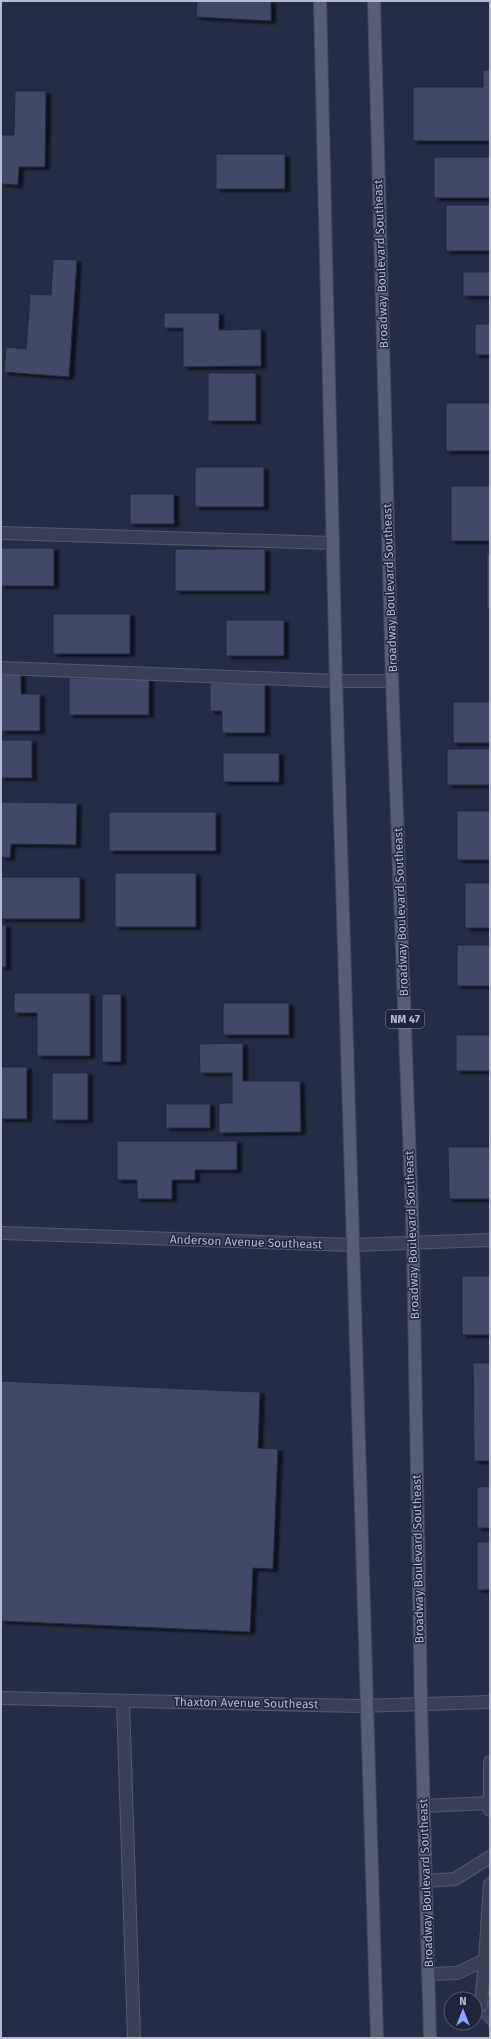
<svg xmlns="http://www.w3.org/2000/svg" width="491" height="2039" viewBox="0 0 491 2039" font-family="'Fira Sans',sans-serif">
	<defs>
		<filter id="shadow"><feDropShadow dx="4.5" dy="2.5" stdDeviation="1" flood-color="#0009"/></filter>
	</defs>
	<rect width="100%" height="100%" fill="#242d46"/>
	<g fill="#414a66" stroke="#20273c" filter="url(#shadow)">
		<path d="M197,1H271V21L196,17Z"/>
		<path d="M483,70H490V141H413V87H483Z"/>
		<path d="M15,91H46L45,167H19L18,185L1,184V135H14Z"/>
		<rect x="216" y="154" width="69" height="35"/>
		<rect x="434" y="157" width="56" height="41"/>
		<rect x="446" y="205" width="44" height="46"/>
		<path d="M53,259L77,260L69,377L4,372L6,347L26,349L30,294L51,295Z"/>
		<rect x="463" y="272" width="27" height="24"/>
		<path d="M164,313H219V330L261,329V366L183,367V328H164Z"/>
		<rect x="475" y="324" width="15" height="31"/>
		<rect x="208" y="373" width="48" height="48"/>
		<rect x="446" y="403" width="44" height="48"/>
		<rect x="195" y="467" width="69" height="40"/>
		<rect x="451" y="486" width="39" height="55"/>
		<rect x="130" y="494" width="44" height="30"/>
		<rect x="1" y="548" width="53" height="38"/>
		<rect x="175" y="549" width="90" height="42"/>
		<rect x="487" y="553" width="3" height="56"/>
		<rect x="53" y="614" width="77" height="40"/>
		<rect x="226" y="620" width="58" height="36"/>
		<path d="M1,674H21V694H40V731H1Z"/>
		<rect x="69" y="678" width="80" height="37"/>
		<path d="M210,683H265V733H222V711H210Z"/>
		<rect x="453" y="702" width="37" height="41"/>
		<rect x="1" y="740" width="31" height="38"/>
		<rect x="447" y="749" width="43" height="36"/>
		<rect x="223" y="753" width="56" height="29"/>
		<path d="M1,802L77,803L76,845L11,844L10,858L1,857Z"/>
		<rect x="457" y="811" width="33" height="49"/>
		<rect x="109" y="812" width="107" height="39"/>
		<rect x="115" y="873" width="81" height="54"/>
		<rect x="1" y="877" width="79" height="42"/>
		<rect x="465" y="883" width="25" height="45"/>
		<rect x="1" y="925" width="5" height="42"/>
		<rect x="457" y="945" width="33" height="41"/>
		<path d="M14,993H90V1056H37V1013H14Z"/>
		<rect x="102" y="994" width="19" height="68"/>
		<rect x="223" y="1003" width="66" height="32"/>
		<rect x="456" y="1035" width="34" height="36"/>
		<path d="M243,1043V1081H300L301,1132L219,1133V1103H232V1073H200L199,1044Z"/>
		<rect x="1" y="1067" width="26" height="52"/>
		<rect x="52" y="1073" width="36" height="47"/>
		<rect x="166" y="1104" width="44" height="24"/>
		<path d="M489,1134L490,1199H449L448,1147H489Z"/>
		<path d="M117,1141H237V1170H195V1180H172V1199H137V1180H117Z"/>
		<rect x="462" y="1276" width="28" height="59"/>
		<path d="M473,1363H490V1461H474Z"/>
		<path d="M1,1381L260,1392L258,1448L278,1449L273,1569L253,1568L250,1632L1,1621Z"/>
		<path d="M490,1486V1528H477V1487Z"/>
		<rect x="477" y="1542" width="13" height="48"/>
		<path d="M490,1998V2029L475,2011Z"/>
	</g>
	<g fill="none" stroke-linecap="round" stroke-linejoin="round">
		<path stroke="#3a425a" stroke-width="12" stroke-dasharray="12 6" stroke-linecap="butt" d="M481,2005L490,2016"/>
		<g stroke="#555b6f" stroke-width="14">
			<g id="minor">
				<path d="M1,533L333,543"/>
				<path d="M1,668L336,681H392"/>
				<path d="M1,1233L352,1245L490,1240"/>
				<path d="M1,1698L359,1706L490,1702"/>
				<path d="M123,1701L134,2038"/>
				<path d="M490,1762V1810"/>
				<path d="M423,1806L490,1803"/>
				<path d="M426,1881L455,1879L490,1857"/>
				<path d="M490,1884L485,1960H490"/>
				<path d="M428,1974L457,1973L485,1960L490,1970"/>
				<path d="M481,2005L485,1960"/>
			</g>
		</g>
		<g stroke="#43495e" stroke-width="14">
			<g id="major">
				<path d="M320,1L336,681L377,2038"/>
				<path d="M374,1L392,681L413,1243L421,1705L430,2038"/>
			</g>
		</g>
		<use href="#minor" stroke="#394055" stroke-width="12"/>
		<use href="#major" stroke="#575f75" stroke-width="12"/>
	</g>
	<g text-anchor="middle" stroke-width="3" stroke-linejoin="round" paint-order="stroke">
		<rect fill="#1e253a" stroke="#898fa2" stroke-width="1" x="386" y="1010" width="38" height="18" rx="3"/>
		<g font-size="11" font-weight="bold" fill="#b7bcce">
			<text x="405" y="1023">NM 47</text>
		</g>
		<g font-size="12" fill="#b7bcce" stroke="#1e253a">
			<text transform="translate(381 264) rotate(-92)" y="4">Broadway Boulevard Southeast</text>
			<text transform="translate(390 588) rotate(-92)" y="4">Broadway Boulevard Southeast</text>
			<text transform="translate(401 912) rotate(-92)" y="4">Broadway Boulevard Southeast</text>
			<text transform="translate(412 1235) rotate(-92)" y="4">Broadway Boulevard Southeast</text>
			<text transform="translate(246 1242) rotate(2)" y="4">Anderson Avenue Southeast</text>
			<text transform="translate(418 1559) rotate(-91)" y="4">Broadway Boulevard Southeast</text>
			<text transform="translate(246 1703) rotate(1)" y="4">Thaxton Avenue Southeast</text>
			<text transform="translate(426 1883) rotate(-92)" y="4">Broadway Boulevard Southeast</text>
		</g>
	</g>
	<rect width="491" height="2039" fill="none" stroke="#b7bcce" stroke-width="4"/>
	<g transform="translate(463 2011)"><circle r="19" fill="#1e253a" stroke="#5b6175"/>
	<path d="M0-3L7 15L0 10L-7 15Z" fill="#8ba5ff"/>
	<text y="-6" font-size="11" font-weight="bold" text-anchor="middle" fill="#b7bcce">N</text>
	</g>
</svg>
